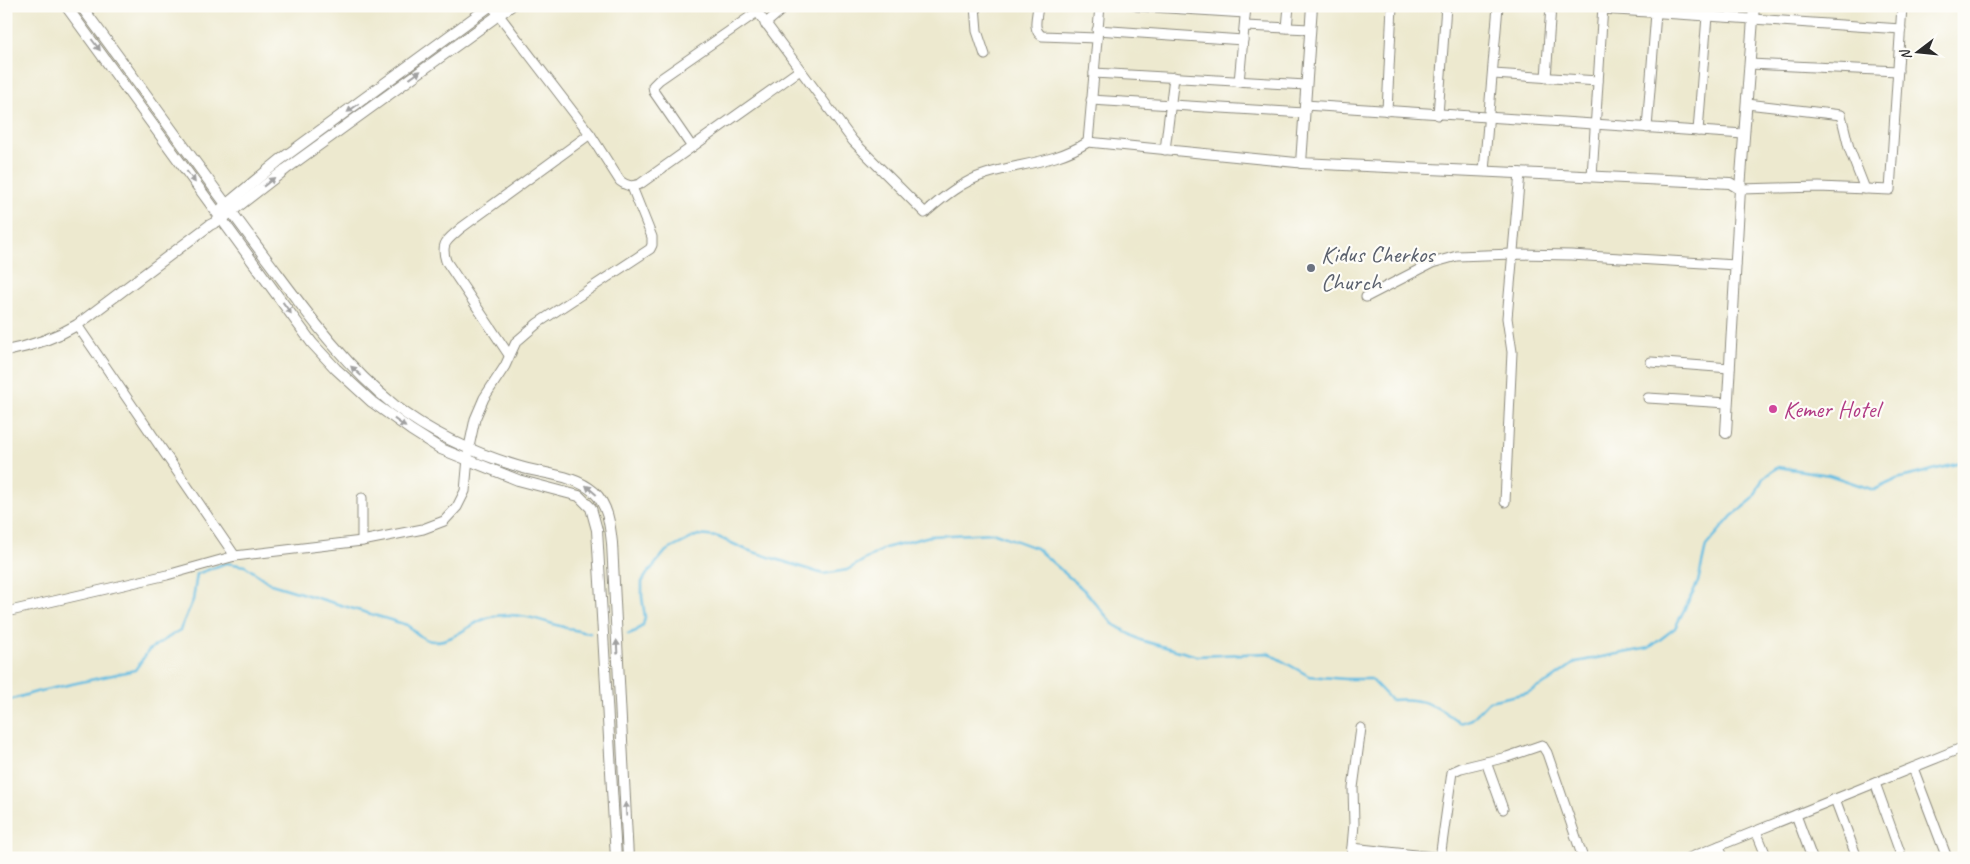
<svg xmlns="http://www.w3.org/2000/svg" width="1970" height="864" viewBox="0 0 1970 864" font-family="Caveat,sans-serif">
	<rect width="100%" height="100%" fill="#fdfcf7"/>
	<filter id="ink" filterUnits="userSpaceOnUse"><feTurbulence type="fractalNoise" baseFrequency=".02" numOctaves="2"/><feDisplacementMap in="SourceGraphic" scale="10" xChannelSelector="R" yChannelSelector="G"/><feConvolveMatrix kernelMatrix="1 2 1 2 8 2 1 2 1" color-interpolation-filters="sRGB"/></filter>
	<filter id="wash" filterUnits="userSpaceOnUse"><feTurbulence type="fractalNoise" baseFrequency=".0096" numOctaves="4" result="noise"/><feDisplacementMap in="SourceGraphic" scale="20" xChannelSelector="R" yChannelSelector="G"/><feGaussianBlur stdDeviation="1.12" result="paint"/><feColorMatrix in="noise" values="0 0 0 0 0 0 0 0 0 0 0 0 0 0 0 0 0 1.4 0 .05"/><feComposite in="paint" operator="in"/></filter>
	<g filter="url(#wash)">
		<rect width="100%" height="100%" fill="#ede9cf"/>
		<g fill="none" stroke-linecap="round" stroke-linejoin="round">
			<g stroke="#65bde2" stroke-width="2.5">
				<path d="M628,634L636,631L643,625L645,617L642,597V582L647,574L666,551L698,535L718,537L747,550L823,574L847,570L885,548L930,536L995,533L1036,548L1085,591L1113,624L1140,640L1197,656L1268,653L1309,676L1345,679H1371L1391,700C1422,697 1436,705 1460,723L1472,719L1489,701L1527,693L1548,682L1576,662L1649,648L1675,628L1698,582L1706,546L1732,516L1753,499L1763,478L1778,467L1829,475L1874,490L1897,479L1964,462"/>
				<path d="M6,701L36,692L135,670L149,650L180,630L193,600L197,574L226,563L245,566L271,584L407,625C414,631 424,641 433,641C452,642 466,627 482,620C489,617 500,615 508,615C537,615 562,630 590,633"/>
			</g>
		</g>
	</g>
	<g filter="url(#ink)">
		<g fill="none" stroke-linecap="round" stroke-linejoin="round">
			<g stroke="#8c8a7d" stroke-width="11">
				<g id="minor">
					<path d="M492,6L590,134L620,181C627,186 631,187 640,184L800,70"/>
					<path d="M753,6L853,141L925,213C943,197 963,181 986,174C1021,163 1055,163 1088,142L1301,163"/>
					<path d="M975,6L977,31L985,55"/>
					<path d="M1038,6C1037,17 1032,30 1042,36L1097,38"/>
					<path d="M1137,6L1245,13"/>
					<path d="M1602,9L1901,29"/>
					<path d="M765,24L786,6"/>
					<path d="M1245,26L1310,29"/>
					<path d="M1287,28L1289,6"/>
					<path d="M1097,30L1243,40"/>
					<path d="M1750,64L1898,71"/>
					<path d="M1094,73L1306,85"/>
					<path d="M1493,74L1598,81"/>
					<path d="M1546,78L1551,6"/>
					<path d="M1239,82L1246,6"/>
					<path d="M1091,100L1304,113"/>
					<path d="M1747,104L1841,115L1849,148L1865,189"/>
					<path d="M1305,105L1744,134"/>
					<path d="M1387,111L1392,6"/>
					<path d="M1438,115L1446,6"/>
					<path d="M1647,128L1656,13"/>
					<path d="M1698,131L1707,16"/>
					<path d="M1088,142L1100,6"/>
					<path d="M692,147L654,92L653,86L659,80L757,12"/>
					<path d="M1165,150L1174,77"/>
					<path d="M1484,171L1498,6"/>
					<path d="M1592,176L1603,6"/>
					<path d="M1740,189L1819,187L1890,190L1902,6"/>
					<path d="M1366,297L1432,263L1457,256L1513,254L1571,255L1736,265"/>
					<path d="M77,325L235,556"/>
					<path d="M509,355L446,261C440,242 448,240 461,228L590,134"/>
					<path d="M1651,362L1730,368"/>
					<path d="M1648,398L1727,403"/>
					<path d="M362,498V541"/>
					<path d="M1505,502L1512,352L1507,318L1520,173"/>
					<path d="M6,612L167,575L235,556L362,541L423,529L444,521L457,507L465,491L469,447L475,419L484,398L505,366L516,342L538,323L650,249L652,245V237L632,187"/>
					<path d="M1486,762L1503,809"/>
					<path d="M1913,768L1947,858"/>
					<path d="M1875,783L1902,858"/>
					<path d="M1835,799L1857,858"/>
					<path d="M1796,815L1812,858"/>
					<path d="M1756,831L1767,858"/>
					<path d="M1719,846L1723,858"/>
					<path d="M1352,848L1443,858"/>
					<path d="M1351,858L1354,824L1353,788L1361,728"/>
					<path d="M1440,858L1452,772L1461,768L1507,757L1542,745L1547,753L1583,858"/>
					<path d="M1689,858L1964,747"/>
				</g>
			</g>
			<g stroke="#8c8a7d" stroke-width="12">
				<g id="tertiary">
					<path d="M66,6L312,343L336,369L372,402L411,430L441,449L518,480L579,496L591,508L597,530L616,858"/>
					<path d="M81,6C143,89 203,174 265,257C305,310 342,363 394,405C429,432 474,453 517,466C541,474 574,474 594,492C608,505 610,525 612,543L628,858"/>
					<path d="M1312,6L1301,163L1730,183L1740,189"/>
					<path d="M222,208L280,160L490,6"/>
					<path d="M6,351C32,346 55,338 77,325L210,225L222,219L286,169L511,6"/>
					<path d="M1726,433L1740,189L1754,6"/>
				</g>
			</g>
			<use href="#minor" stroke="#fff" stroke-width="9"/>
			<use href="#tertiary" stroke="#fff" stroke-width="10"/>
		</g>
		<defs><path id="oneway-solid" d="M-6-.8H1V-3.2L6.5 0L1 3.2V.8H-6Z" transform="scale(1.25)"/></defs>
		<g fill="#a0a0a0">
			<use href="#oneway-solid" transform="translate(96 45) rotate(53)"/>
			<use href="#oneway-solid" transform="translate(415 75) rotate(-36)"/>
			<use href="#oneway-solid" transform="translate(353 108) rotate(144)"/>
			<use href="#oneway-solid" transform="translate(191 177) rotate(53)"/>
			<use href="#oneway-solid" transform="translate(269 182) rotate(-38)"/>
			<use href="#oneway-solid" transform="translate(287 308) rotate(54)"/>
			<use href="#oneway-solid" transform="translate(356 371) rotate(-138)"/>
			<use href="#oneway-solid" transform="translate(400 423) rotate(36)"/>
			<use href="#oneway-solid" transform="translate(591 490) rotate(-139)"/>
			<use href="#oneway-solid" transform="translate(617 647) rotate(-93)"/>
			<use href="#oneway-solid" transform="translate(626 809) rotate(-93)"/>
		</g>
	</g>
	<circle fill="#6b7280" stroke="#fdfcf7" stroke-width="2" cx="1311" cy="268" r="5"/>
	<circle fill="#d1479c" stroke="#fdfcf7" stroke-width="2" cx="1773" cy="409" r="5"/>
	<g text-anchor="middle" stroke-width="4.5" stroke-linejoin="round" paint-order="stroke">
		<g font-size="24" fill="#5b616d" stroke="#fdfcf7" text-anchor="start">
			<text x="1321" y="262">Kidus Cherkos<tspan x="1321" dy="28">Church</tspan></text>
		</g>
		<g font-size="24" fill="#b23c85" stroke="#fdfcf7" text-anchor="start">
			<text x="1783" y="417">Kemer Hotel</text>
		</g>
	</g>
	<rect width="1970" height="864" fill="none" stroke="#fdfcf7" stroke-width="25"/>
	<g transform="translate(1918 52) rotate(254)" stroke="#fdfcf7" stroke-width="4" paint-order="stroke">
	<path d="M0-4L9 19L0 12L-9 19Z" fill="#2b2b2b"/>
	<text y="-8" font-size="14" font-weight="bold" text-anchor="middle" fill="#2b2b2b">N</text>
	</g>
</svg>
